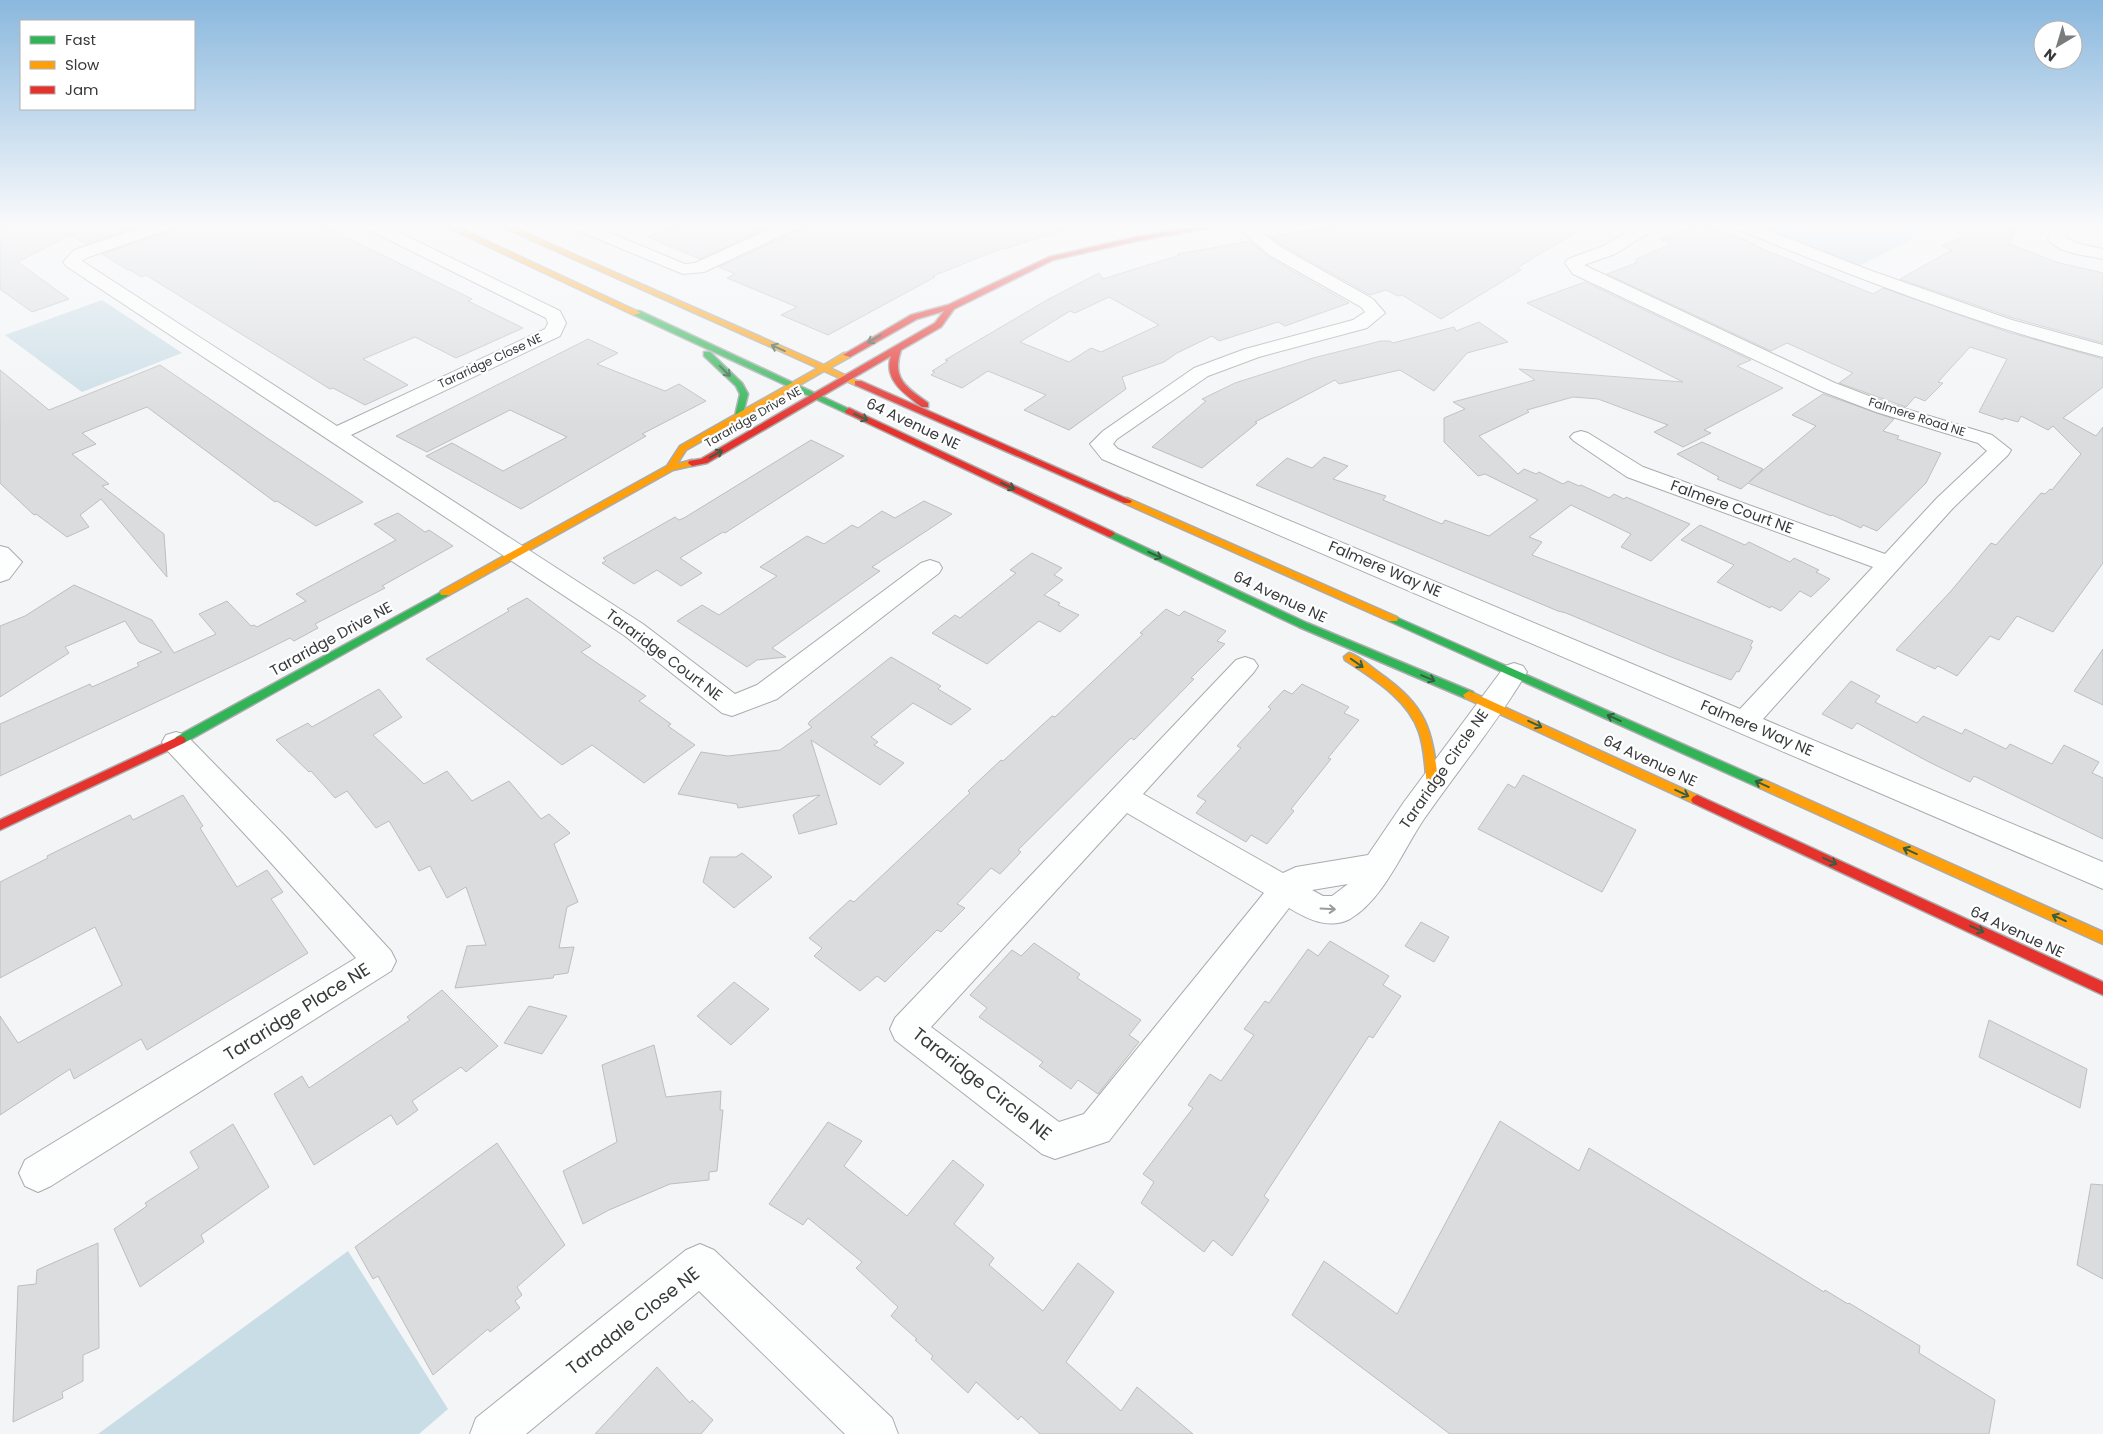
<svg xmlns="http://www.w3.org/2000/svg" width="2103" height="1434" viewBox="0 0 2103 1434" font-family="Poppins,sans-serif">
	<rect width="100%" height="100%" fill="#f3f5f7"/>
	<g fill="#c9dde6">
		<path d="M1758,225H1919L1911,240L1859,266Z"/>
		<path d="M102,300L182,353L82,392L5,335Z"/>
		<path d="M348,1251L448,1409L419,1434H98Z"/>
	</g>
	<g fill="#dadcde" stroke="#bcbebf" fill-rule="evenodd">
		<path d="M0,225H144L86,244L70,235L18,262L69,299L32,312L0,289Z"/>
		<path d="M176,225H321L472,299L468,301L523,328L456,358L415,337L363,359L408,385L365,405L333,388L330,389L146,275L142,277L130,270H128L102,254L173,230Z"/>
		<path d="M676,225H773L700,259L648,237Z"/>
		<path d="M802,225H1062L1063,230L1004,249L1003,248L933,276L935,277L828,335L781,315L797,307L727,278L735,274L719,267L799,230Z"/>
		<path d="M1339,225H1588L1517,268L1521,270L1441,319L1402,295L1398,296L1386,290L1370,295L1282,245L1271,237Z"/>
		<path d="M1699,225H1705L1755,244L1753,245L1873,294L1883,288L2008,332L2103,359V387L2063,418L2096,436L2103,427V563L2053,632L2017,616L1999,640L1990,636L1957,676L1938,666L1935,669L1896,650L1951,591L1991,543L1996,545L2041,493L2045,494L2050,489L2052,490L2081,454L2053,426L2048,430L2021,416L2018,422L2004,418L2003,420L1979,412L2007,359L1970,347L1938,382L1943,383L1925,401L1915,397L1906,407L1839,383L1853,373L1787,343L1771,351L1607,274L1636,263V259L1671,244L1660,239Z"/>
		<path d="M1950,225H2018L2010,244L2056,262L2103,273V343L2013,318L1900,279L1952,250L1941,246L1964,237Z"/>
		<path d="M1250,241L1268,257L1349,303L1285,326L1278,322L1219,341L1212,336L1177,353L1164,362L1122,377L1126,389L1069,430L1024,410L1046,395L988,371L962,388L931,375L935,372L932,371L948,361L945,360L1047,300L1099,273L1103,279L1180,255L1178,254ZM1109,297L1159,325L1101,352L1091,348L1069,362L1020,342L1070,311L1075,313Z"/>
		<path d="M1585,282L1751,360L1737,366L1783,388L1704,430L1711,433L1683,447L1654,432L1668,425L1598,399L1573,397L1527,410L1529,412L1479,436L1518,474L1524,469L1536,474L1539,472L1563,484L1568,481L1579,486L1581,485L1609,498L1614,494L1624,499L1626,497L1690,524L1651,561L1621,547L1631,534L1571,505L1529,537L1542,542L1532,555L1753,641L1750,646L1752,647L1739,672L1737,671L1731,680L1666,655L1566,613L1558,611L1256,485L1287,458L1312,468L1324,457L1348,466L1333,479L1386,496L1383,500L1442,524L1445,520L1489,536L1538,500L1485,474L1478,476L1444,442V418L1465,409L1453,402L1535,380L1519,369L1683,382L1527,303Z"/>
		<path d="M1479,322L1508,342L1467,353L1434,391L1400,370L1339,384L1335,380L1255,422L1257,423L1202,468L1152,447L1206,401L1202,399L1235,383L1313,358L1381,341H1390L1393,343L1454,327L1456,331Z"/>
		<path d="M588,339L618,353L597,364L665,391L679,384L706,401L642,434L646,436L521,509L426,456L452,443L503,471L567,437L510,410L427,452L396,436Z"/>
		<path d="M160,365L270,440L363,502L316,526L277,501L275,502L147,407L82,433L96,444L72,454L109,484L102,486L164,534L167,577L101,499L80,515L89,527L67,537L36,514L34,515L0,483V370L49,410Z"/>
		<path d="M1823,394L1894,419L1883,431L1899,436L1897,439L1941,453L1926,483L1877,531L1863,525L1861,528L1832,515L1831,516L1748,483L1741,489L1717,479L1719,477L1677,454L1702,442L1763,469L1749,482L1816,426L1792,415Z"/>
		<path d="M811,440L844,456L725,533L723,532L680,558L702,573L681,586L657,570L634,584L602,563L606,561L603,558L675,517L679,520L684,518Z"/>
		<path d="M924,501L952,514L872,567L880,571L772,648L786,657L757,660L747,667L677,621L702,605L719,615L777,576L760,567L807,536L824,544L852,525L858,528L882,511L895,518Z"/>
		<path d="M398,513L425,532L429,530L453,546L382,586L385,588L315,624L318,628L294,641L290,638L254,656L0,776V724L90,684L92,687L139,666L137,663L162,652L139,642L125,621L65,647L69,653L0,697V626L25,616L74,585L152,620L174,653L216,634L199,614L227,601L251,626L254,625L257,627L306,601L296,594L396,540L374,524Z"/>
		<path d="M1700,525L1745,545L1749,542L1790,562L1794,558L1819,570L1816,572L1830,579L1811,597L1800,591L1781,611L1771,606L1770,608L1717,582L1734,565L1681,540Z"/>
		<path d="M1032,553L1062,568L1054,575L1063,580L1044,595L1060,603L1058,605L1079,615L1060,632L1039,621L987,664L932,633L955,615L960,618L1016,573L1010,570Z"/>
		<path d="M527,598L591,646L581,652L646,696L639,701L671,724L668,726L695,745L644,783L592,745L562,765L426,659L509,611L507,609Z"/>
		<path d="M1166,609L1179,616L1184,611L1226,631L1217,641L1225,644L1191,678L1194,679L1134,740L1131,738L1018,850L1021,852L1000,874L991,868L957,904L965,908L941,932L937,930L885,982L877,976L860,991L814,956L822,948L809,938L850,900L854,902L970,793L968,791L1001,760L1003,761L1052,716L1055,717L1143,634L1140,633Z"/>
		<path d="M2103,649V705L2074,691Z"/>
		<path d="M891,657L941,686L938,689L971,709L951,725L913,703L871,737L878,742L874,745L904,763L880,785L811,740L837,824L799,834L793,815L820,795L738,808L737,804L678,794L701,752L728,756L780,750L812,727L808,724L810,721Z"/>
		<path d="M1851,681L1880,696L1875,702L1917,723L1923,716L1962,734L1965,729L2006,749L2010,744L2052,764L2064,745L2099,762L2092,773L2103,778V839L1974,776L1970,782L1929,762L1857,723L1852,729L1822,714Z"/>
		<path d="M1302,684L1349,707L1344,713L1359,720L1328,758L1331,759L1291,809L1294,811L1267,844L1251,835L1246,842L1196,813L1206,801L1197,796L1241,748L1237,746L1271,709L1268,707L1284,690L1292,694Z"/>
		<path d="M379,689L402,717L373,735L424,784L447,771L472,801L509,781L541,819L549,814L570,833L554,844L578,902L567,907L559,948L574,947L568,973L554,975L553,978L455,988L467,946L486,945L466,887L447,898L430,866L419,871L389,821L376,828L347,791L335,798L311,771L309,772L276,740L308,723L312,727Z"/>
		<path d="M1523,775L1636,830L1602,892L1478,829L1508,784L1515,788Z"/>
		<path d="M183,795L203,826L200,828L237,887L267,870L283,892L271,899L308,953L147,1050L141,1039L74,1079L70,1069L0,1115V1016L18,1043L122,985L95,927L0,978V882L48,858L47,856L130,815L133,820Z"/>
		<path d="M742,853L772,877L734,908L703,882L710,857H736Z"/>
		<path d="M1421,922L1449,937L1434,962L1405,946Z"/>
		<path d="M1330,941L1389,976L1383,985L1401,996L1373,1038L1369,1036L1264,1196L1269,1200L1232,1256L1213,1240L1204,1252L1141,1203L1154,1182L1143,1174L1193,1108L1188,1105L1210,1074L1221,1081L1254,1035L1244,1029L1265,1001L1269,1003L1308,949L1318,956Z"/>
		<path d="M1034,943L1080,974L1077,978L1141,1020L1129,1035L1139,1042L1098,1094L1078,1080L1071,1089L1039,1066L1043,1062L979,1017L987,1008L970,995L1012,950L1021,956Z"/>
		<path d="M734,982L769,1009L731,1045L697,1016Z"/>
		<path d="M442,990L498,1046L466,1072L461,1067L412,1101L418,1110L397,1125L391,1115L314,1165L274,1094L302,1076L309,1088L410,1020L407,1017Z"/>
		<path d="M529,1006L567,1016L542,1054L504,1043Z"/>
		<path d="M1989,1020L2087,1069L2080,1108L1979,1057Z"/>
		<path d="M654,1045L666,1097L721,1091L720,1110H723L717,1171L709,1172V1180L670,1184L609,1210L583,1224L563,1171L617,1142L602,1065Z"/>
		<path d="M1500,1121L1579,1171L1589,1148L1824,1292L1825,1290L1848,1304L1849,1303L1920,1346L1919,1353L1995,1400L1989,1434H1450L1292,1315L1324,1261L1397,1314Z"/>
		<path d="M828,1122L862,1141L844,1166L907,1216L953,1160L984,1185L954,1224L994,1258L989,1265L1043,1311L1078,1263L1114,1292L1066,1362L1121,1411L1137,1387L1193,1434H1040L1021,1416L1018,1420L976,1382L968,1393L931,1359L933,1356L915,1340L917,1339L891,1316L898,1307L856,1268L862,1262L808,1218L803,1225L769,1204Z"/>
		<path d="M233,1124L269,1187L201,1235L204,1242L140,1287L114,1229L147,1206L145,1203L199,1168L190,1152Z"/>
		<path d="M497,1143L565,1245L517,1287L522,1295L515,1301L520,1308L490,1332L488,1329L433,1375L378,1276L373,1279L355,1247Z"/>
		<path d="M2091,1184L2103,1185V1279L2077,1265Z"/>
		<path d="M98,1243L99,1348L83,1355V1381L62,1392L63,1398L13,1422L18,1286L36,1284L37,1270Z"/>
		<path d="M657,1367L690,1403L692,1400L713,1420L701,1434H595Z"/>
	</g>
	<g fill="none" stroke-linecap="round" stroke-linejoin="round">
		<g stroke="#a9abad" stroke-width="2">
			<g id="street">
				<path d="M150,225H174L172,228L86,258L82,261L337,426L545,329L548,323L546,318L365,228L363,225H384L560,311L566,323L560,336L351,435L643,624L735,694L757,685L921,563L930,560L939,563L942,568L939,573L777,699L732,716L722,713L625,636L66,266L63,262L74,250Z"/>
				<path d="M569,225H591L685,264L695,263L778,225H800L798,228L704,272L683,274L571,228Z"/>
				<path d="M1235,225H1253L1281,247L1373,299L1385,313L1367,328L1259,357L1208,376L1117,439L1113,444L1118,449L1740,709L1873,567L1627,477L1574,441L1570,437L1574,433L1581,431L1588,433L1643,467L1885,554L1937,498L1987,451L1978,443L1876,412L1821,391L1573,274L1565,263L1568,259L1603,246L1639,225H1659L1657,228L1615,254L1584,265L1835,383L1890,404L1992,435L2011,450L2008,455L1953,508L1763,719L2103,862V889L1102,459L1090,444L1103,431L1194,368L1245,349L1353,320L1365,312L1361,307L1269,255Z"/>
				<path d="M1732,225H1755L1869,270L2012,320L2103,345V357C1976,325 1855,277 1734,228Z"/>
				<path d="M2054,225H2070L2065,237L2076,243L2103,249V259C2086,255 2058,254 2048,239Z"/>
				<path d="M0,546L8,548L22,562L9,579L0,582Z"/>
				<path d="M1245,657L1254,660L1258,666L1254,672L1143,794L1283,873L1296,867L1368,855L1404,802L1505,666L1514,663L1523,666L1527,672C1497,723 1458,770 1424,819C1403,850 1383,900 1350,919C1329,930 1307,919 1289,908L1109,1141L1055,1159L1042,1154L895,1040L890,1029L895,1018L1236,660ZM1127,813L1264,893L1084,1114L1059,1122L931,1027ZM1348,884L1332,896H1323L1312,890Z"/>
				<path d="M176,732L186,735L286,837L391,951L396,961L391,971L51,1186L38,1192L25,1186L19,1173L25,1160L356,958L264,855L166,749L162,742L166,735Z"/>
				<path d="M700,1244L714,1250L892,1418L898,1434H845L699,1291L526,1434H470L476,1418L686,1250Z"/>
			</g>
		</g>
		<g stroke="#a9abad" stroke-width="3">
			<g id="fast">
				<path d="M634,311H640L853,411L849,414L846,413L634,315Z"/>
				<path d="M704,352H710L742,383L748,394L742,418L739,419L735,416L740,394L736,386L704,356Z"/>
				<path d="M1110,531L1307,623L1473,692L1475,695L1473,698H1465L1299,627L1107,536V532Z"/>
				<path d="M445,590L450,593L449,595L184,743H176L174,740L176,737Z"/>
				<path d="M1393,616L1768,782L1770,785L1768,788H1760L1389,621L1388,619L1389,617Z"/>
			</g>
		</g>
		<g stroke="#a9abad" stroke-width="3">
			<g id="slow">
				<path d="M443,225H452L641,313L634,315Z"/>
				<path d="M498,225H507L824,365L844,353H850V357L830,368L862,383L855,385L824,371L686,450L677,464L692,460L696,463L695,465L673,470L449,595H441L440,593L441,591L667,466L680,446L818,368Z"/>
				<path d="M1127,498L1397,617L1398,619L1397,621H1389L1124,503V499Z"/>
				<path d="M1349,653C1359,656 1370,666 1378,672C1429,708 1431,728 1439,786L1437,789H1429L1427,786C1425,768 1425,749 1419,732C1408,699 1372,678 1345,660L1344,657Z"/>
				<path d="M1469,691L1701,797L1703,800L1701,803H1693L1465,698L1463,695Z"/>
				<path d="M1764,780L2103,932V944L1760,788L1758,785L1760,782Z"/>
			</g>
		</g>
		<g stroke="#a9abad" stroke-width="3">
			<g id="jam">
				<path d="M1208,225H1224L1136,241L1053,260L954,309L941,327L901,350C891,379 907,388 928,403V407H922C905,394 883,380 891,356L707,463L692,466L688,463L689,461L701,459L935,323L944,311L917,319L850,357L843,355L911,315L948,305L1049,257L1136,237Z"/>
				<path d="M855,381H861L1132,501L1130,503H1124L855,385Z"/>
				<path d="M849,408L1113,532L1115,534L1110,537L1107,536L846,413L845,411Z"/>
				<path d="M180,736L184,737L186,740L184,743L0,830V820Z"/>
				<path d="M1697,795L2103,982V995L1693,803L1691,800L1693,797Z"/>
			</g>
		</g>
		<use href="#street" fill="#fdfefe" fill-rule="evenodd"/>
		<use href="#fast" fill="#30b455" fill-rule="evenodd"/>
		<use href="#slow" fill="#ff9f0a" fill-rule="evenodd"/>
		<use href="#jam" fill="#e5322d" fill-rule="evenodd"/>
	</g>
	<defs><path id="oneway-shaft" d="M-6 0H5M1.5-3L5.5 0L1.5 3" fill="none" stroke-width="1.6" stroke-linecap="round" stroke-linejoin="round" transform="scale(1.25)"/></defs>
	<g stroke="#355e42">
		<use href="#oneway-shaft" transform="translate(874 339) rotate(151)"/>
		<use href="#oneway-shaft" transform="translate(778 348) rotate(-156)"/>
		<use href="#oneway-shaft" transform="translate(725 371) rotate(45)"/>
		<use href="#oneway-shaft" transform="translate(861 417) rotate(25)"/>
		<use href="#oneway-shaft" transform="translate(716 454) rotate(-30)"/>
		<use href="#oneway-shaft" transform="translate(1008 486) rotate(25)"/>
		<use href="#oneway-shaft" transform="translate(1155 555) rotate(25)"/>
		<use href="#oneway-shaft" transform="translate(1357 663) rotate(35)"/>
		<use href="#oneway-shaft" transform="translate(1428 678) rotate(23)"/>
		<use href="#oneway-shaft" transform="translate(1614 718) rotate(-156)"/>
		<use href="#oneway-shaft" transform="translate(1535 724) rotate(25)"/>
		<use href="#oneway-shaft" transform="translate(1762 784) rotate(-156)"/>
		<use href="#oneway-shaft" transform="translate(1682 793) rotate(25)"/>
		<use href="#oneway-shaft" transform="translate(1910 851) rotate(-156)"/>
		<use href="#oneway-shaft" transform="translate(1830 861) rotate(25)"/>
		<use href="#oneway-shaft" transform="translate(2059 918) rotate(-156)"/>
		<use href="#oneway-shaft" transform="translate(1977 929) rotate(25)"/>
	</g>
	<use stroke="#9a9c9c" href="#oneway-shaft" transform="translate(1328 909) rotate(3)"/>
	<linearGradient id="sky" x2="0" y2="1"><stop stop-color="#8ab8de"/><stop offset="0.53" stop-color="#fafafb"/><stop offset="1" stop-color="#fafafb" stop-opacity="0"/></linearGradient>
	<rect width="2103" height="426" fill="url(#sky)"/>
	<g text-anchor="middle" stroke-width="4.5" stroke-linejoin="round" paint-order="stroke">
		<g font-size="12" fill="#37393a" stroke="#fff">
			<text transform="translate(490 361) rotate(-25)" y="4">Tararidge Close NE</text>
			<text transform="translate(753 417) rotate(-30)" y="4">Tararidge Drive NE</text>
			<text transform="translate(1917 417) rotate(18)" y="4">Falmere Road NE</text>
		</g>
		<g font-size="15" fill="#37393a" stroke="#fff">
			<text transform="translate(913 424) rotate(25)" y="5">64 Avenue NE</text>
			<text transform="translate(1732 507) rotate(20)" y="5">Falmere Court NE</text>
			<text transform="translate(1385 569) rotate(23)" y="5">Falmere Way NE</text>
			<text transform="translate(1280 597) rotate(25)" y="5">64 Avenue NE</text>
			<text transform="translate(331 639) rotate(-29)" y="5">Tararidge Drive NE</text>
			<text transform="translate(664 655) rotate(37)" y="5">Tararidge Court NE</text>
			<text transform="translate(1757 728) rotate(23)" y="5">Falmere Way NE</text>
			<text transform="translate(1650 761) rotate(25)" y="5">64 Avenue NE</text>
			<text transform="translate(1444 769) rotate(-55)" y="5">Tararidge Circle NE</text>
			<text transform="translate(2017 932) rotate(25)" y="5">64 Avenue NE</text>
		</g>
		<g font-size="18" fill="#37393a" stroke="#fff">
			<text transform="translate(297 1012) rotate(-32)" y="6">Tararidge Place NE</text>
			<text transform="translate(982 1084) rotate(38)" y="6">Tararidge Circle NE</text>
			<text transform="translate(633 1321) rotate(-38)" y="6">Taradale Close NE</text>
		</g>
	</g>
	<rect x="20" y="20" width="175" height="90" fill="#ffffff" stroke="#afb0b0"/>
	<rect x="30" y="36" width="25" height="8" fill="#30b455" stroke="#afb0b0"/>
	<text x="65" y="45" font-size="15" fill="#37393a">Fast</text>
	<rect x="30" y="61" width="25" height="8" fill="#ff9f0a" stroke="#afb0b0"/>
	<text x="65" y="70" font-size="15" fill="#37393a">Slow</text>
	<rect x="30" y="86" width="25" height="8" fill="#e5322d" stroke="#afb0b0"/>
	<text x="65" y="95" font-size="15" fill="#37393a">Jam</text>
	<g transform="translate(2058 45) rotate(218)"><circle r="24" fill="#ffffff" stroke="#afb0b0"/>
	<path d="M0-4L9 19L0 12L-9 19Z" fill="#797b7c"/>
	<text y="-8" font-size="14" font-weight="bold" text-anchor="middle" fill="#37393a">N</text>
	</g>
</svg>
